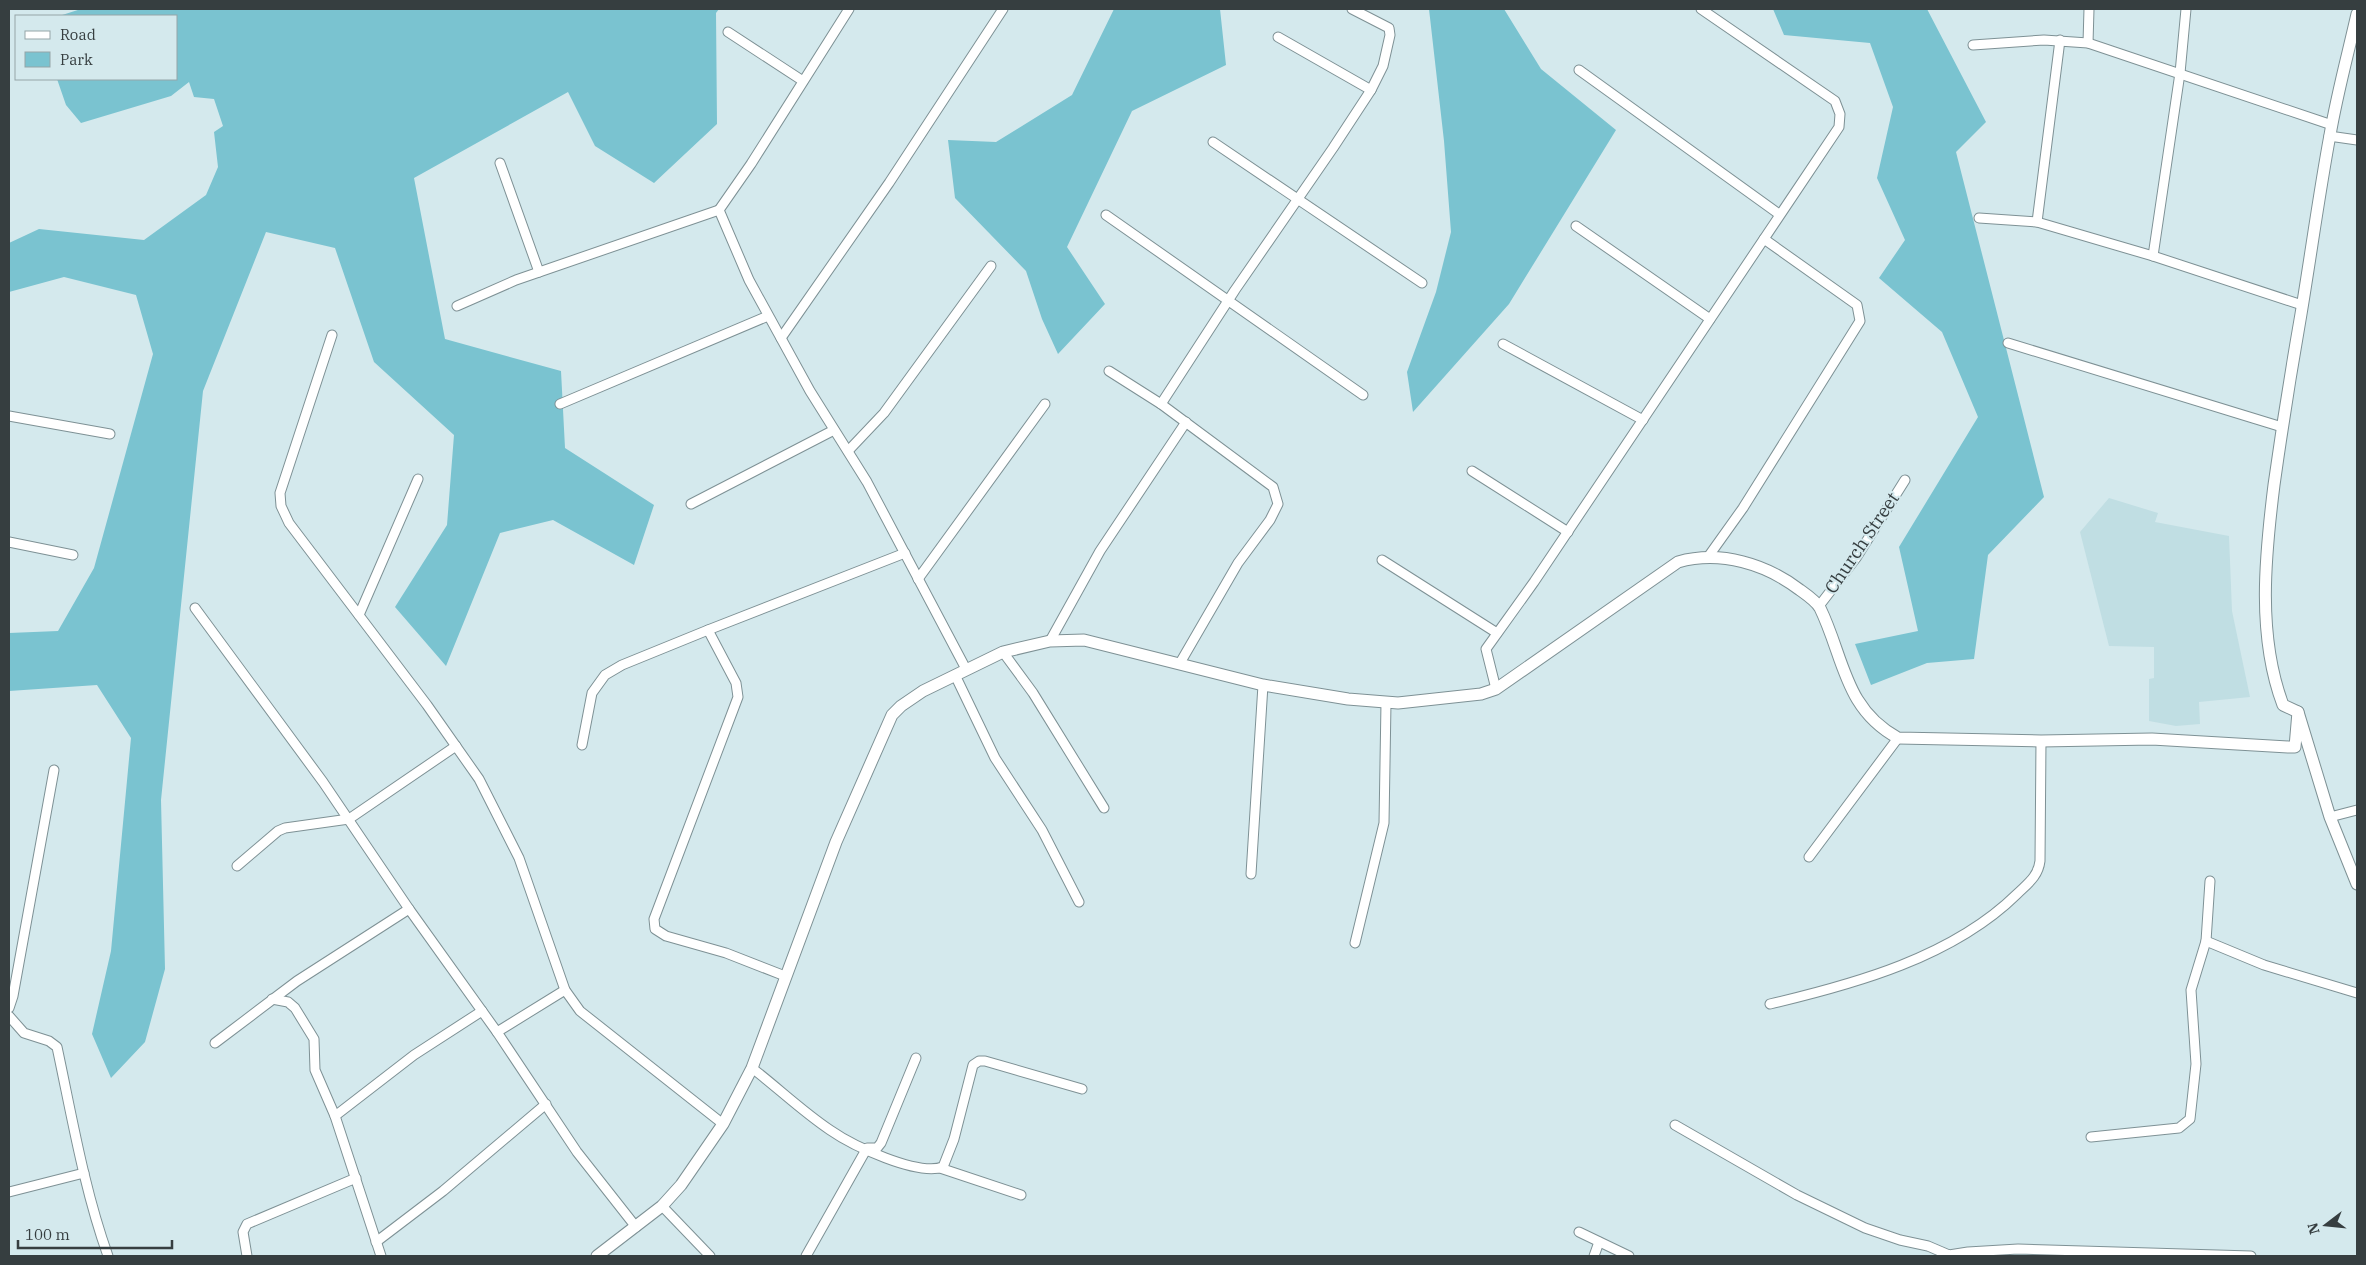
<svg xmlns="http://www.w3.org/2000/svg" width="2366" height="1265" viewBox="0 0 2366 1265" font-family="'IBM Plex Serif',serif">
	<rect width="100%" height="100%" fill="#d4e9ed"/>
	<path fill="#c0dee3" d="M2109,498L2158,513L2155,522L2229,536L2232,611L2250,697L2199,702L2200,724L2176,726L2149,721V679L2154,678V647L2109,646L2080,532Z"/>
	<g fill="#7ac3d0">
		<path d="M81,9H719L716,13L717,124L654,183L595,146L568,92L414,178L445,339L561,371L565,448L654,505L634,565L553,520L500,533L446,666L395,607L447,525L454,435L374,362L335,248L266,232L203,391L161,800L165,969L145,1042L111,1078L92,1034L111,951L131,738L97,685L9,691V633L58,631L94,568L153,354L136,295L64,277L9,292V243L39,229L144,240L206,195L218,167L214,132L223,126L214,99L194,97L189,82L171,96L81,123L66,105L57,79H176V16H59Z"/>
		<path d="M1114,9H1220L1226,65L1132,111L1067,247L1105,304L1058,354L1042,319L1026,271L955,198L948,140L996,142L1072,95Z"/>
		<path d="M1429,9H1504L1541,69L1616,130L1509,304L1413,412L1407,372L1436,292L1451,232L1444,141Z"/>
		<path d="M1773,9H1927L1986,122L1956,152L2044,497L1988,555L1974,659L1927,663L1871,685L1855,644L1918,631L1899,547L1978,417L1942,332L1879,278L1905,240L1877,178L1893,107L1870,43L1784,35Z"/>
	</g>
	<g fill="none" stroke-linecap="round" stroke-linejoin="round">
		<g stroke="#7e9195" stroke-width="11">
			<g id="minor">
				<path d="M849,9L751,164L719,210L749,280L810,391L867,482L966,669"/>
				<path d="M728,32L803,81"/>
				<path d="M1278,37L1371,90"/>
				<path d="M2088,43L2089,9"/>
				<path d="M1973,45L2044,40L2088,43L2332,125"/>
				<path d="M1579,70L1779,214"/>
				<path d="M2329,136L2357,140"/>
				<path d="M1213,142L1422,283"/>
				<path d="M500,163L539,272"/>
				<path d="M1106,215L1363,395"/>
				<path d="M1979,218L2037,222L2153,256L2302,305"/>
				<path d="M2037,222L2060,40"/>
				<path d="M1576,226L1710,319"/>
				<path d="M2153,256L2180,73L2186,9"/>
				<path d="M457,306L516,280L719,210"/>
				<path d="M332,335L280,493L281,506L289,523L427,705L479,779L519,858L565,990L580,1011L723,1124"/>
				<path d="M781,338L889,183L1003,9"/>
				<path d="M2008,343L2282,427"/>
				<path d="M1503,344L1643,420"/>
				<path d="M1109,371L1161,404L1273,487L1278,504L1270,520L1238,563L1180,663"/>
				<path d="M560,404L768,316"/>
				<path d="M1161,404L1235,290L1333,148L1371,90L1383,66L1390,35L1389,28L1352,9"/>
				<path d="M9,416L110,434"/>
				<path d="M848,451L884,413L991,266"/>
				<path d="M1472,471L1568,532"/>
				<path d="M691,504L834,430"/>
				<path d="M9,542L73,555"/>
				<path d="M1708,557L1743,508L1860,321L1857,305L1764,239"/>
				<path d="M1382,560L1497,633"/>
				<path d="M918,579L1045,404"/>
				<path d="M1819,606L1856,558L1905,480"/>
				<path d="M195,608L323,782L409,909L497,1032L577,1152L636,1227"/>
				<path d="M359,615L418,479"/>
				<path d="M708,630L736,683L738,697L654,919L655,929L666,936L726,953L785,976"/>
				<path d="M1050,641L1100,551L1186,422"/>
				<path d="M1003,652L1033,693L1104,808"/>
				<path d="M955,675L995,758L1042,830L1079,902"/>
				<path d="M1496,689L1486,649L1534,582L1839,127L1840,114L1835,101L1701,9"/>
				<path d="M582,745L592,693L605,675L622,665L708,630L905,553"/>
				<path d="M2330,817L2357,810"/>
				<path d="M1809,857L1898,738"/>
				<path d="M237,866L278,831L285,828L349,819L456,746"/>
				<path d="M1251,874L1263,685"/>
				<path d="M2206,941L2264,965L2357,993"/>
				<path d="M1355,943L1384,823L1386,703"/>
				<path d="M272,999L288,1002L295,1008L314,1039L315,1070L335,1116L381,1256"/>
				<path d="M1770,1004C1855,984 1953,957 2017,894C2027,884 2038,877 2040,861L2041,741"/>
				<path d="M9,1008L13,996L54,770"/>
				<path d="M9,1016L24,1033L49,1041L57,1047C72,1117 84,1189 108,1256"/>
				<path d="M497,1032L565,990"/>
				<path d="M215,1043L297,981L409,909"/>
				<path d="M752,1068C778,1088 803,1112 830,1130C853,1146 917,1176 943,1167L954,1139L973,1065L979,1061H985L1082,1089"/>
				<path d="M335,1116L414,1055L482,1011"/>
				<path d="M1675,1125L1797,1195L1865,1228L1900,1240L1928,1246L1949,1255L1968,1252L2018,1249L2251,1256"/>
				<path d="M2091,1137L2179,1128L2190,1119L2196,1064L2191,990L2206,941L2210,881"/>
				<path d="M940,1168L1021,1195"/>
				<path d="M9,1192L84,1173"/>
				<path d="M662,1206L710,1256"/>
				<path d="M1579,1232L1629,1256"/>
				<path d="M376,1242L443,1191L546,1104"/>
				<path d="M247,1256L243,1232L247,1224L356,1178"/>
				<path d="M806,1256L867,1148H877L881,1143L916,1058"/>
				<path d="M1594,1256L1599,1242"/>
			</g>
		</g>
		<g stroke="#7e9195" stroke-width="13">
			<g id="tertiary">
				<path d="M2357,14C2348,54 2337,94 2330,135C2319,194 2311,254 2301,314C2291,371 2282,428 2274,485C2265,557 2257,636 2283,705L2298,712L2330,817L2357,884"/>
				<path d="M597,1256L662,1206L681,1185L723,1124L752,1068L836,842L892,715L901,706L923,691L1003,652L1050,641L1084,640L1263,685L1348,699L1398,703L1481,694L1496,689L1678,562C1721,550 1766,564 1800,590C1807,595 1816,601 1820,608C1844,657 1844,709 1898,738L2041,741L2152,739L2288,747H2295L2298,712"/>
			</g>
		</g>
		<use href="#minor" stroke="#fff" stroke-width="9"/>
		<use href="#tertiary" stroke="#fff" stroke-width="11"/>
	</g>
	<g text-anchor="middle" stroke-width="4" stroke-linejoin="round" paint-order="stroke">
		<g font-size="18" fill="#363e40" stroke="#d4e9ed">
			<text transform="translate(1862 543) rotate(-56)" y="6">Church Street</text>
		</g>
	</g>
	<rect width="2366" height="1265" fill="none" stroke="#363e40" stroke-width="20"/>
	<rect x="15" y="15" width="162" height="65" fill="#d4e9ed" stroke="#95a5a8"/>
	<rect x="25" y="31" width="25" height="8" fill="#ffffff" stroke="#95a5a8"/>
	<text x="60" y="40" font-size="15" fill="#363e40">Road</text>
	<rect x="25" y="52" width="25" height="15" fill="#7ac3d0" stroke="#95a5a8"/>
	<text x="60" y="65" font-size="15" fill="#363e40">Park</text>
	<g transform="translate(2326 1225) rotate(254)" stroke="#d4e9ed" stroke-width="4" paint-order="stroke">
	<path d="M0-4L9 19L0 12L-9 19Z" fill="#363e40"/>
	<text y="-8" font-size="14" font-weight="bold" text-anchor="middle" fill="#363e40">N</text>
	</g>
	<path d="M18 1240v8h154v-8" fill="none" stroke="#363e40" stroke-width="2.5"/>
	<text x="25" y="1240" font-size="15" fill="#363e40" stroke="#d4e9ed" stroke-width="4" paint-order="stroke">100 m</text>
</svg>
